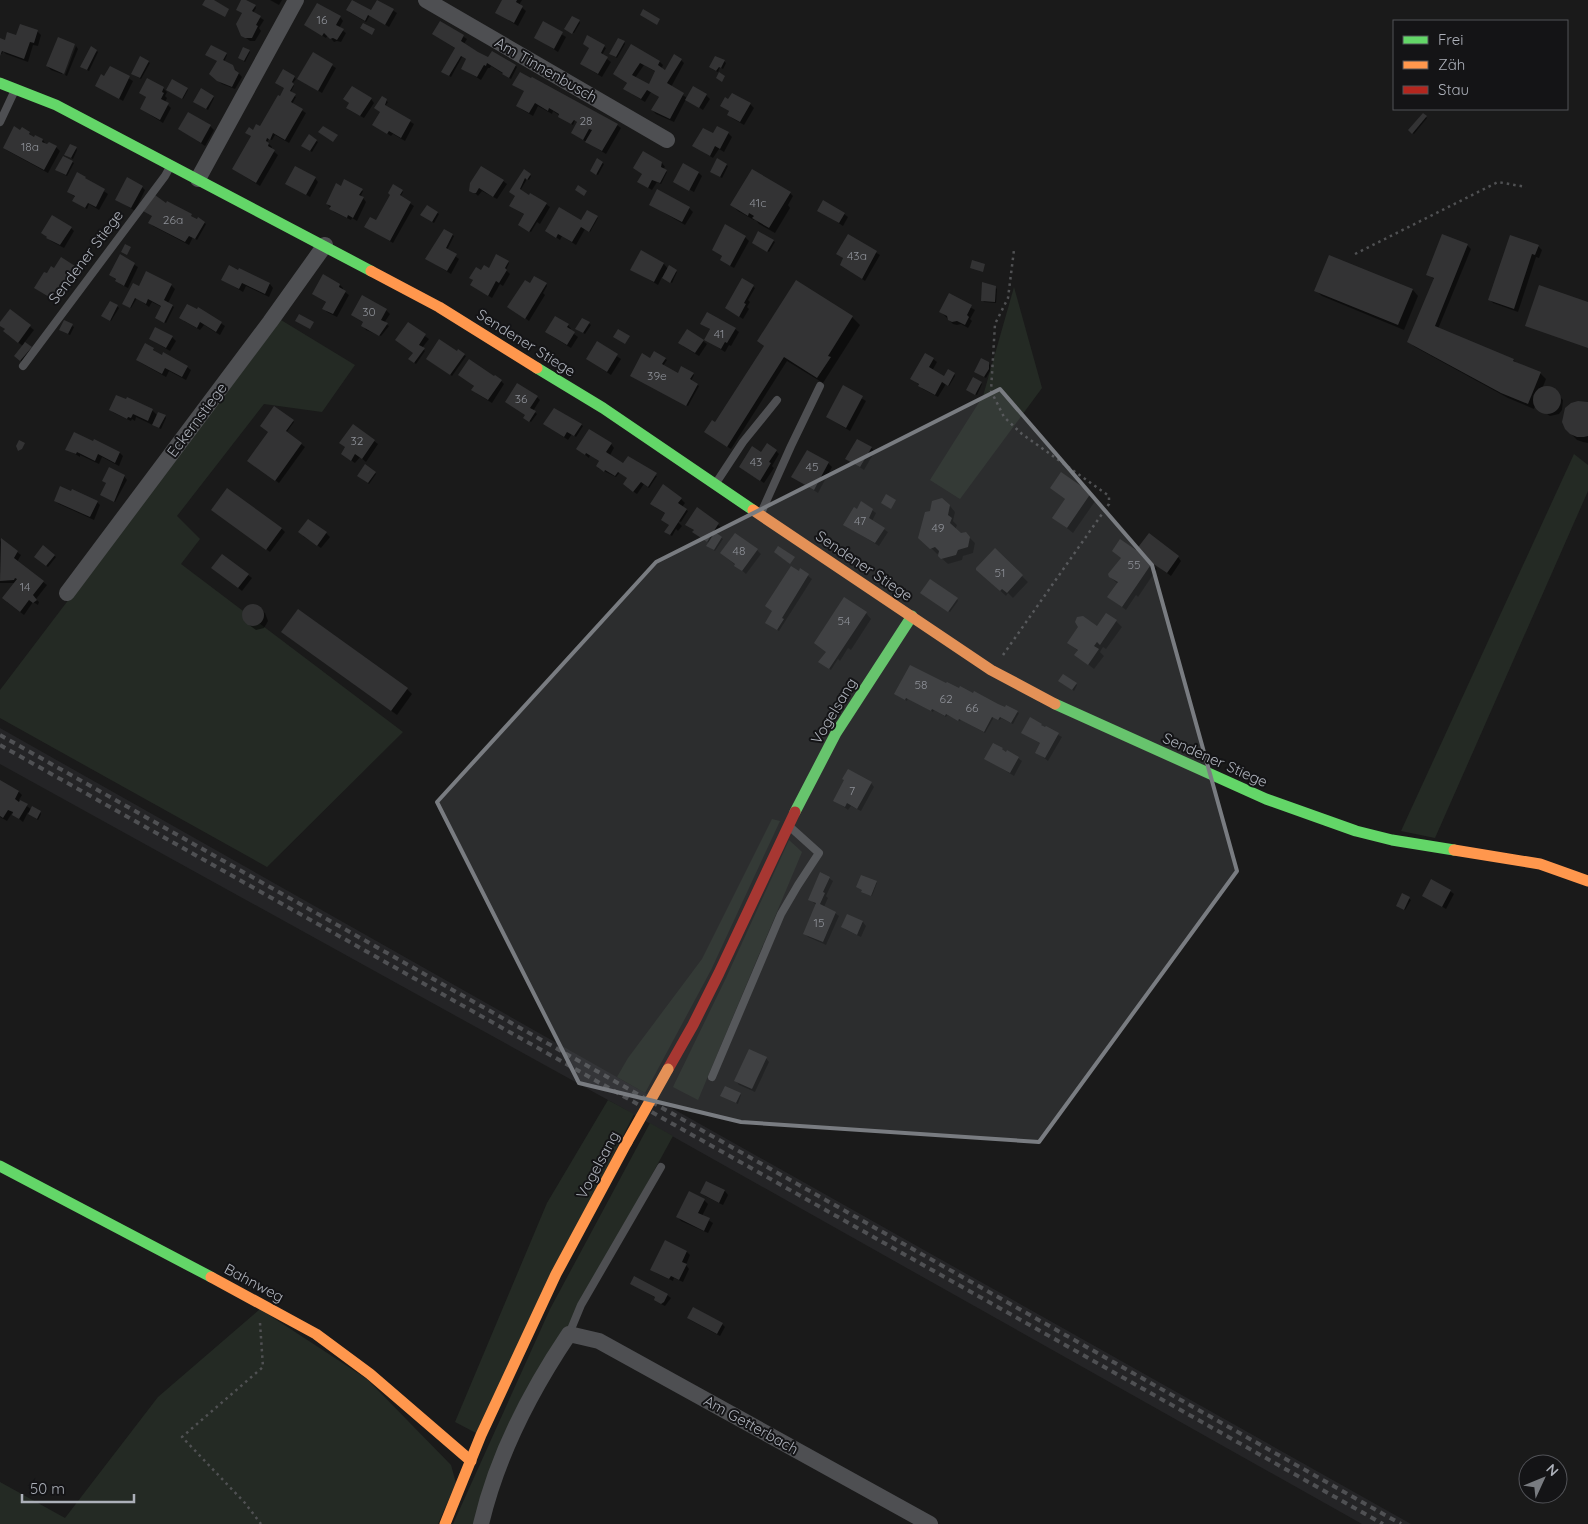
<svg xmlns="http://www.w3.org/2000/svg" width="1588" height="1524" viewBox="0 0 1588 1524" font-family="Quicksand,sans-serif">
	<rect width="100%" height="100%" fill="#1a1a1a"/>
	<path fill="#242426" d="M0,728L645,1093L1411,1524H1362L608,1100L0,764Z"/>
	<g fill="#242a24">
		<path d="M1014,287L1042,388L960,499L930,480L983,396Z"/>
		<path d="M281,320L355,365L322,412L264,404L177,516L200,539L181,564L403,732L267,867L0,718V690Z"/>
		<path d="M1574,454L1588,465V491L1435,838L1401,831Z"/>
		<path d="M772,819L780,821L711,970L645,1093L617,1077L628,1058L702,959Z"/>
		<path d="M789,840L802,852L698,1100L673,1087L726,978Z"/>
		<path d="M608,1100L634,1114L476,1433L455,1422L547,1203Z"/>
		<path d="M650,1123L673,1136L494,1464L476,1524H453L550,1309Z"/>
		<path d="M260,1309L367,1379L451,1465L456,1483L438,1524H0V1482L65,1518L158,1397Z"/>
	</g>
	<g fill="#0007" fill-rule="evenodd">
		<path d="M242,0L255,6L256,8L253,13L264,20L259,28L261,31L255,41H250L242,35L243,13Z"/>
		<path d="M270,0H282L279,5Z"/>
		<path d="M503,0H522L519,5L526,11L518,26L496,13Z"/>
		<path d="M378,1L397,13L389,27L370,15L366,22L349,12H371Z"/>
		<path d="M340,17L343,21L339,28L346,33L341,42L337,41L334,42L328,35L326,38L305,25Z"/>
		<path d="M579,21L580,23L574,33L566,29Z"/>
		<path d="M543,23L566,37L558,52L535,37Z"/>
		<path d="M21,26L38,32L41,35L38,46L33,45L28,62L6,54L3,51L2,54L0,53V39L4,41L17,37Z"/>
		<path d="M448,27L467,39L464,44L489,59L516,66L517,67L511,79L491,66L490,68H488L481,80L463,69L468,60L462,57L451,77L444,73L456,49L441,39Z"/>
		<path d="M588,37L606,48L602,55L611,62L602,77L581,64L595,49Z"/>
		<path d="M624,42L625,44L617,58L612,55Z"/>
		<path d="M73,45L62,74L51,70L47,66Z"/>
		<path d="M76,46L78,49L67,76L65,75Z"/>
		<path d="M632,46L660,62L663,65L661,69L666,71L681,60L684,63L671,87L687,98L706,95L710,99L703,110L686,99L674,122L656,114L652,110L660,98L655,94L651,92L645,102L629,92L625,89L628,84L614,74ZM644,65L656,72L649,86L635,78Z"/>
		<path d="M97,51L98,52L89,71L83,68Z"/>
		<path d="M249,51L250,52L245,62L241,59Z"/>
		<path d="M226,54L227,55L224,62L233,67L242,77L235,89L222,84L215,78Z"/>
		<path d="M313,54L336,68L322,93L299,79Z"/>
		<path d="M724,61L726,63L723,69L720,67L718,72L712,69Z"/>
		<path d="M148,62L150,63L141,79L134,75Z"/>
		<path d="M111,67L133,81L123,101L97,86L105,78Z"/>
		<path d="M294,77L296,79L292,84L294,86L290,93L296,97L292,104L306,113L289,143L275,135L272,140L269,139L267,142L272,147L271,149L278,155L260,186L233,169L252,136L253,131L261,128L285,100L281,95Z"/>
		<path d="M172,81L188,90L183,99L168,90L165,96L167,98L165,102L171,108L163,123L141,109L147,98L141,93L163,88L167,92Z"/>
		<path d="M525,91L617,125L621,128L606,154L572,133L578,123L575,120L573,125L553,111L552,114L538,106L533,116L521,109L517,105Z"/>
		<path d="M213,97L214,98L208,110L196,103Z"/>
		<path d="M382,98L388,102L385,106L414,124L405,141L393,134L391,136L374,125L381,112Z"/>
		<path d="M345,99H371L374,103L364,118L351,111L347,108L350,104Z"/>
		<path d="M729,101L750,104L754,108L744,125L732,118L729,115L730,112L722,106Z"/>
		<path d="M1424,115L1427,118L1414,134L1410,131Z"/>
		<path d="M210,126L214,130L205,146L180,129Z"/>
		<path d="M21,132L29,133L34,139L36,136L43,140L46,145L56,147L60,151L48,173L8,151L4,148Z"/>
		<path d="M728,133L732,137L724,152L719,149L713,158L694,146L713,135Z"/>
		<path d="M309,136L318,142L312,152L304,147Z"/>
		<path d="M76,148L77,150L73,159L67,156Z"/>
		<path d="M597,160L604,164L598,175L592,172Z"/>
		<path d="M717,160L728,166L722,178L713,173Z"/>
		<path d="M72,162L74,163L67,176L58,171Z"/>
		<path d="M662,163L665,167L663,169L667,172L661,184L657,182L652,190L639,182L643,174L635,168Z"/>
		<path d="M524,171L531,176L529,180L527,179L520,191L546,204L550,207L540,224L537,222L531,232L520,226L525,215L515,209Z"/>
		<path d="M699,173L702,176L694,192L677,183Z"/>
		<path d="M78,174L108,194L99,210L89,204L87,209L73,201L75,197L68,192Z"/>
		<path d="M315,178L318,182L310,197L287,183Z"/>
		<path d="M503,181L507,184L497,199L482,191L478,196L470,188Z"/>
		<path d="M142,187L145,190L135,211L116,199Z"/>
		<path d="M341,187L363,191L361,195L366,202L357,221L352,218L351,220L334,212L327,204Z"/>
		<path d="M402,191L403,192L400,197L414,206L393,243L366,227L376,222Z"/>
		<path d="M790,193L793,196L788,205L790,208L775,233L759,224L755,219L754,220L738,211L732,205Z"/>
		<path d="M161,201L191,216L206,224L197,240L193,237L189,245L153,226L150,222Z"/>
		<path d="M689,208L693,212L685,225L661,211Z"/>
		<path d="M819,210L844,214L848,217L843,226Z"/>
		<path d="M437,213L439,214L434,223L423,216Z"/>
		<path d="M597,217L598,218L590,232L585,229L576,245L562,236L560,240L547,231L586,224Z"/>
		<path d="M71,228L74,231L64,248L51,241L42,232Z"/>
		<path d="M444,230L454,236L447,250L459,259L451,274L427,259Z"/>
		<path d="M848,236L880,255L865,281L842,265L844,259L838,254Z"/>
		<path d="M745,237L749,241L734,268L725,263L721,260L723,257L713,250Z"/>
		<path d="M773,241L775,242L769,252L753,243Z"/>
		<path d="M1467,245L1471,249L1438,329L1513,360L1517,363L1540,373L1546,379L1542,389L1551,388L1563,400L1562,410L1559,414L1550,416L1535,406L1534,409L1508,398L1415,347L1409,342L1434,279L1427,274Z"/>
		<path d="M1538,246L1542,250L1539,258L1536,257L1518,312L1493,303L1489,299Z"/>
		<path d="M641,252L664,264L668,269L677,272L672,283L662,277L658,285L632,269Z"/>
		<path d="M120,256L138,267L128,288L120,284L111,275Z"/>
		<path d="M508,262L509,263L506,270L510,274L503,286L500,284L492,298L471,285L474,281L471,278L482,272Z"/>
		<path d="M74,267L75,268L69,278L71,281L62,291L64,293L58,303L35,288L55,269Z"/>
		<path d="M240,270L270,284L273,288L269,297L246,286L243,292L223,280Z"/>
		<path d="M147,273L171,285L175,289L168,303L174,307L166,323L158,319L162,307L152,302L149,307L137,298L131,308L125,305L139,287Z"/>
		<path d="M742,280L755,288L748,300L750,302L747,307L749,309L743,319L726,308Z"/>
		<path d="M796,281L852,317L860,325L823,383L787,361L731,449L709,435L715,424L765,347L758,340Z"/>
		<path d="M546,284L547,286L543,293L545,295L529,321L509,307L535,288Z"/>
		<path d="M340,285L343,288L342,290L349,295L337,317L327,312L324,308L327,303L313,294Z"/>
		<path d="M995,287L997,289L996,303L984,302L983,301Z"/>
		<path d="M1413,290L1418,296L1404,330L1322,296L1316,291Z"/>
		<path d="M950,295L975,310L970,319L972,321L968,328L961,324L957,325L953,324L941,312Z"/>
		<path d="M117,306L119,308L111,321L104,317Z"/>
		<path d="M199,309L225,326L220,335L204,325L200,330L184,321Z"/>
		<path d="M386,310L390,314L384,323L389,326L381,336L366,330L363,326L364,323L352,315Z"/>
		<path d="M10,311L34,330L24,343L32,349L22,362L16,356L23,346L8,335L6,330L0,324Z"/>
		<path d="M583,319L591,325L585,334L578,330Z"/>
		<path d="M701,323L735,329L739,332L731,346L729,345L725,352L705,339L711,330Z"/>
		<path d="M408,324L429,339L422,348L425,351L416,364L411,360L414,353Z"/>
		<path d="M568,325L571,329L570,331L578,337L571,348L550,335Z"/>
		<path d="M72,326L74,327L70,335L62,331Z"/>
		<path d="M172,337L176,341L170,351L150,339Z"/>
		<path d="M703,341L707,344L699,356L683,346Z"/>
		<path d="M598,343L621,359L611,375L587,359Z"/>
		<path d="M153,349L156,353L187,367L191,370L186,380L169,371L166,377L141,363L137,360Z"/>
		<path d="M456,352L466,356L452,376L448,373Z"/>
		<path d="M665,359L667,360L663,366L678,374H693L694,375L691,381L699,386L688,406L633,377L651,360Z"/>
		<path d="M933,359L937,362L932,371L945,378L954,374L955,376L949,386L946,384L938,397L923,389L912,378Z"/>
		<path d="M988,363L990,365V371L986,378L977,373Z"/>
		<path d="M460,375L501,381L504,384L492,403L476,393L475,387Z"/>
		<path d="M981,383L982,384L977,395L969,391Z"/>
		<path d="M843,387L866,401L850,431L827,417Z"/>
		<path d="M537,397L540,400L533,411L537,414L531,422L526,419L531,417L509,403Z"/>
		<path d="M128,399L153,411L158,416H165L166,418L161,429L136,417L135,421L132,419L131,421L114,413L110,410Z"/>
		<path d="M1588,404V443L1583,442L1577,440L1566,428Z"/>
		<path d="M293,421L294,422L286,433L305,447L279,483L252,464Z"/>
		<path d="M576,421L583,426L576,437L572,434L568,440L545,424Z"/>
		<path d="M353,425L378,444L366,462L360,457L355,463L346,457L347,448Z"/>
		<path d="M95,441L120,453L123,456L119,466L102,457L99,464L80,455V457L67,449L94,443Z"/>
		<path d="M611,444L614,448L610,455L624,465L657,476L649,488L644,484L637,494L628,488V478L620,472L616,477L598,468L600,462L590,455L589,458L578,449Z"/>
		<path d="M871,448L875,451L864,470L847,459Z"/>
		<path d="M776,451L779,454L772,466L774,468L764,483L740,467L761,454Z"/>
		<path d="M828,463L832,467L818,493L793,477Z"/>
		<path d="M375,473L376,474L369,484L360,477Z"/>
		<path d="M1061,474L1096,500L1073,533L1054,518L1066,500L1051,488Z"/>
		<path d="M124,476L127,480L115,502L103,496L107,484L103,480Z"/>
		<path d="M681,499L685,503L682,507L688,511L681,522L676,520L682,526L678,531L676,529L672,536L667,533L670,525L666,514L655,507Z"/>
		<path d="M55,501L97,502L100,505L94,520L59,504Z"/>
		<path d="M950,506L955,512L953,521L957,525L955,530L960,535L966,534L975,543L973,553L963,556L962,560L948,564L939,556L940,553L937,554L920,537L931,512Z"/>
		<path d="M697,509L722,528L717,535L723,539L715,551L709,547V543L698,536L694,532L695,531L686,524Z"/>
		<path d="M857,510H872L876,513L872,521L888,532L879,546L845,525Z"/>
		<path d="M281,528L285,532L270,552L251,538Z"/>
		<path d="M326,533L330,537L321,548L303,536Z"/>
		<path d="M1,540L21,555L17,562L47,585L36,599L39,602L38,605L33,602L24,615L7,602L15,583H0V578L3,575L0,573V542Z"/>
		<path d="M44,547L56,557L48,567L36,557Z"/>
		<path d="M757,550L761,554L746,574L721,553Z"/>
		<path d="M995,550L1028,582L1013,598L1008,593L1006,596L984,576Z"/>
		<path d="M1113,551L1178,557L1181,561L1171,576L1153,563L1152,564L1157,569L1138,597L1136,595L1126,610L1112,600L1118,584L1110,577L1122,559Z"/>
		<path d="M212,568L248,575L252,578L242,591Z"/>
		<path d="M801,570L812,579L779,631L768,624L774,612L766,606Z"/>
		<path d="M957,599L958,601L950,612L941,606Z"/>
		<path d="M253,605L265,613L268,621L264,628L256,630L245,622L242,615L246,607Z"/>
		<path d="M866,613L871,619L851,650L848,648L840,661L838,659L831,670L821,663Z"/>
		<path d="M1116,621L1122,627L1106,649L1103,647L1100,652L1104,656L1094,669L1076,655L1078,651L1069,643L1097,627Z"/>
		<path d="M282,632L407,689L412,694L397,715Z"/>
		<path d="M1061,682L1076,684L1077,685L1074,691Z"/>
		<path d="M947,685L1017,712L1019,713L1013,724L1001,718L1000,720L994,717L985,733L961,719L960,721L947,715L946,717L934,710L933,712L908,698L907,701L897,695Z"/>
		<path d="M1041,725L1046,729L1047,728L1062,737L1048,761L1036,752L1041,744L1023,733Z"/>
		<path d="M1002,749L1007,753L1018,758L1022,761L1014,776L986,759Z"/>
		<path d="M0,781L19,792L22,795L19,800L32,810L40,812L41,814L38,820L28,812L23,822L12,813L7,821L0,817Z"/>
		<path d="M871,783L874,787L861,811L851,806L848,810L834,800Z"/>
		<path d="M829,878L833,881L826,896L828,898L824,907L835,913L839,916L826,945L808,937L804,933L816,905L810,899Z"/>
		<path d="M876,882L877,883L872,896L864,893Z"/>
		<path d="M1450,891L1454,894L1446,909L1424,896Z"/>
		<path d="M1403,895L1411,900L1405,910L1398,907Z"/>
		<path d="M848,915L863,922L866,926L861,937L846,930L842,927Z"/>
		<path d="M766,1058L769,1062L755,1092L739,1085L736,1081Z"/>
		<path d="M740,1094L741,1095L738,1104L723,1097Z"/>
		<path d="M707,1183L725,1191L728,1195L723,1205L705,1196L702,1193Z"/>
		<path d="M704,1200L708,1204L702,1216L713,1223L708,1233L681,1221L678,1217Z"/>
		<path d="M666,1241L687,1252L690,1255L686,1265L689,1269L683,1282L674,1278L673,1281L656,1273L652,1269Z"/>
		<path d="M632,1284L667,1295L671,1298L665,1306L659,1303L656,1298Z"/>
		<path d="M688,1318L722,1324L725,1327L720,1336L692,1321Z"/>
	</g>
	<g fill="#333334" fill-rule="evenodd">
		<path d="M205,0H214L229,9L225,17L202,5Z"/>
		<path d="M241,0H246L256,5L252,11L261,16L256,25L258,26L252,38H245L241,36L236,24L242,13L236,10Z"/>
		<path d="M352,0L371,10L377,0L394,9L385,25L368,15L365,21L346,10Z"/>
		<path d="M502,0H517L516,2L523,6L514,23L495,13Z"/>
		<path d="M317,3L341,16L336,25L344,29L337,40L333,38L330,39L324,33L322,36L304,25Z"/>
		<path d="M643,9L660,19L657,25L640,15Z"/>
		<path d="M572,16L580,20L572,34L564,29Z"/>
		<path d="M440,21L464,35L461,41L478,52L488,57L492,51L516,65L509,78L502,74L503,73L487,63L486,66L484,65L477,77L461,69L466,59L461,56L449,76L441,72L455,48L432,34Z"/>
		<path d="M543,21L563,32L554,49L534,38Z"/>
		<path d="M363,23L375,29L372,35L360,28Z"/>
		<path d="M20,24L38,30L34,43L30,42L24,59L2,51L0,56V38L5,40L7,32L16,35Z"/>
		<path d="M587,35L605,45L601,53L608,57L598,74L580,64L589,48L583,44Z"/>
		<path d="M58,37L75,44L64,74L46,66Z"/>
		<path d="M618,38L625,41L616,57L609,54Z"/>
		<path d="M631,44L660,61L658,65L665,70L674,54L682,59L667,83L684,93L670,119L651,110L659,97L647,90L641,99L623,89L627,83L613,74ZM640,63L655,71L649,84L632,75Z"/>
		<path d="M211,45L227,53L223,60L233,65L235,70L239,73L232,87L217,81L209,74L217,61L205,55Z"/>
		<path d="M91,46L97,50L87,70L80,67Z"/>
		<path d="M243,47L250,50L244,61L238,58Z"/>
		<path d="M313,52L333,64L318,91L297,79Z"/>
		<path d="M140,56L149,61L140,78L131,74Z"/>
		<path d="M715,56L725,60L721,68L719,67L716,71L709,67Z"/>
		<path d="M110,66L130,76L119,99L95,86L101,74L104,76Z"/>
		<path d="M283,69L295,76L292,82L294,84L290,91L296,94L291,102L303,109L285,140L273,133L270,140L267,138L266,141L269,143L268,146L275,150L256,183L232,169L251,136L245,133L249,127L253,130L256,124L260,126L278,95L280,96L284,88L275,83Z"/>
		<path d="M520,72L531,78L532,77L618,124L602,151L585,142L592,130L589,129L583,140L571,133L577,122L574,120L571,124L558,117L559,114L549,108L548,111L535,103L529,113L516,106L524,91L512,85Z"/>
		<path d="M719,72L725,76L722,82L716,78Z"/>
		<path d="M147,78L164,87L162,92L164,93L161,99L169,103L160,120L140,109L146,97L139,93Z"/>
		<path d="M172,79L188,88L182,99L166,90Z"/>
		<path d="M352,86L372,98L360,116L346,108L349,103L343,99Z"/>
		<path d="M693,86L707,94L699,108L685,100Z"/>
		<path d="M201,88L214,96L206,109L193,102Z"/>
		<path d="M732,93L751,103L740,122L727,115L729,111L720,106L725,97L728,99Z"/>
		<path d="M382,96L387,99L385,105L411,120L401,138L389,131L387,134L372,125L380,112L374,108Z"/>
		<path d="M188,112L211,125L201,143L178,129Z"/>
		<path d="M1423,113L1427,116L1412,134L1408,130Z"/>
		<path d="M14,126L20,130L22,127L30,132L29,134L34,137L35,135L43,139L42,142L47,144L49,142L57,146L44,170L3,148Z"/>
		<path d="M323,126L338,135L333,142L318,132Z"/>
		<path d="M717,126L729,132L720,149L715,146L710,156L692,146L703,128L713,133Z"/>
		<path d="M309,134L317,140L310,151L301,146Z"/>
		<path d="M70,144L77,147L71,158L64,155Z"/>
		<path d="M643,151L662,162L661,167L667,170L660,183L652,180L648,188L637,182L642,174L633,168Z"/>
		<path d="M63,156L73,161L66,175L55,170Z"/>
		<path d="M597,158L603,162L596,175L590,171Z"/>
		<path d="M717,158L727,164L720,177L710,172Z"/>
		<path d="M683,163L699,172L689,191L673,182Z"/>
		<path d="M295,166L316,177L306,195L285,184Z"/>
		<path d="M481,166L504,180L493,197L479,188L476,193H473L469,191L470,183Z"/>
		<path d="M524,169L531,174L527,180L525,178L520,189L529,195L530,193L547,203L529,232L518,225L524,214L509,206L515,196L509,192Z"/>
		<path d="M752,169L791,192L769,228L752,218L754,216L749,213L748,216L730,205Z"/>
		<path d="M77,172L86,177L85,178L105,189L96,207L88,203L85,208L72,201L75,196L67,192Z"/>
		<path d="M127,177L143,186L131,208L115,200Z"/>
		<path d="M344,179L363,189L359,195L364,197L353,218L348,215L347,218L329,209L331,206L326,204L336,183L341,186Z"/>
		<path d="M393,184L403,190L400,195L411,202L390,241L364,227L370,217L376,220L390,195L388,193Z"/>
		<path d="M578,185L587,191L584,196L575,190Z"/>
		<path d="M657,189L690,207L682,222L649,205Z"/>
		<path d="M155,195L166,203L167,201L192,214L191,216L197,219L198,217L205,222L195,239L189,236L185,242L148,223L152,216L143,211Z"/>
		<path d="M823,200L845,213L839,223L817,211Z"/>
		<path d="M427,205L438,212L432,222L420,215Z"/>
		<path d="M559,207L581,220L587,210L598,216L589,232L581,227L572,242L558,234L556,238L545,231Z"/>
		<path d="M52,215L72,227L60,245L46,238L47,237L41,233Z"/>
		<path d="M725,224L746,236L730,266L720,260L722,256L712,250Z"/>
		<path d="M444,229L453,234L446,248L457,254L447,271L425,259Z"/>
		<path d="M758,231L774,240L767,252L752,243Z"/>
		<path d="M848,234L877,251L862,279L840,265L843,258L836,254Z"/>
		<path d="M1442,234L1468,244L1435,326L1514,359L1513,361L1541,372L1528,404L1501,393L1407,342L1434,278L1426,275Z"/>
		<path d="M1510,235L1539,245L1535,255L1532,254L1514,309L1488,300Z"/>
		<path d="M125,244L131,247L127,255L121,252Z"/>
		<path d="M641,250L664,263L654,282L630,270Z"/>
		<path d="M120,254L135,263L124,286L115,281L116,279L109,275Z"/>
		<path d="M496,254L509,261L505,268L507,270L499,283L496,281L488,296L470,285L473,280L469,278L476,267L481,270L484,265L489,268Z"/>
		<path d="M1329,255L1413,289L1398,325L1314,291Z"/>
		<path d="M61,257L75,266L65,283L63,282L59,287L61,288L54,300L34,288L44,272L47,273L51,266L54,268Z"/>
		<path d="M972,260L985,264L983,272L970,268Z"/>
		<path d="M229,265L238,270L239,268L270,283L265,294L242,283L239,289L221,280Z"/>
		<path d="M669,265L677,270L670,283L662,278Z"/>
		<path d="M146,271L172,284L164,300L173,305L164,323L155,318L161,306L148,299L146,304L135,298L130,308L122,304L133,283L139,286Z"/>
		<path d="M323,274L340,284L339,287L346,291L333,314L322,309L326,302L312,294Z"/>
		<path d="M534,276L547,283L525,319L507,307L525,280L530,283Z"/>
		<path d="M742,278L754,285L744,303L746,304L739,317L725,308Z"/>
		<path d="M796,280L853,316L828,356L831,357L817,378L784,357L727,447L704,432L712,420L715,422L764,346L757,341Z"/>
		<path d="M982,282L996,286L995,302L981,301Z"/>
		<path d="M1539,285L1588,302V348L1525,326Z"/>
		<path d="M949,293L972,305L967,315L969,317L965,325L957,321L952,322L948,320L947,316L939,312Z"/>
		<path d="M362,295L387,309L381,320L388,323L379,336L361,326L363,322L351,315Z"/>
		<path d="M110,301L118,305L110,321L101,316Z"/>
		<path d="M187,304L197,309L198,307L222,322L216,332L200,322L197,328L179,318Z"/>
		<path d="M10,309L31,325L18,343L3,331L5,329L0,326V322Z"/>
		<path d="M707,312L736,328L727,343L725,342L721,349L704,340L710,329L700,324Z"/>
		<path d="M299,314L314,322L310,329L295,321Z"/>
		<path d="M555,316L569,324L567,327L575,332L567,345L545,332Z"/>
		<path d="M582,318L590,322L583,333L575,329Z"/>
		<path d="M64,320L73,324L68,334L59,330Z"/>
		<path d="M408,322L426,334L419,345L425,348L414,363L408,359L413,353L395,340Z"/>
		<path d="M155,327L173,336L166,348L149,339Z"/>
		<path d="M618,329L630,336L625,344L613,337Z"/>
		<path d="M687,329L704,340L695,353L678,343Z"/>
		<path d="M439,339L457,351L458,349L465,354L450,375L426,359Z"/>
		<path d="M597,341L618,354L607,372L586,359Z"/>
		<path d="M25,342L32,347L20,361L14,356Z"/>
		<path d="M145,343L154,348L153,350L162,355L163,352L188,366L182,377L165,368L162,374L136,360Z"/>
		<path d="M654,351L666,358L662,364L678,373L681,366L694,373L690,379L698,384L686,406L630,376L642,353L650,358Z"/>
		<path d="M925,353L934,358L929,367L944,376L948,369L955,373L948,386L942,382L935,395L918,386L919,384L910,379Z"/>
		<path d="M981,358L989,362V369L984,377L974,372Z"/>
		<path d="M469,359L494,376L495,375L502,380L488,400L471,390L474,386L458,375Z"/>
		<path d="M973,377L982,382L975,395L966,390Z"/>
		<path d="M517,383L538,396L530,408L536,411L529,422L523,418L525,415L505,402Z"/>
		<path d="M843,385L863,396L846,428L826,417Z"/>
		<circle cx="1547" cy="400" r="14"/>
		<path d="M116,395L126,399L127,397L153,409L148,421L133,414L131,418L128,417L127,419L109,410Z"/>
		<path d="M1578,401L1588,402V436L1584,437H1577L1570,434L1565,429L1562,422L1565,408L1571,403Z"/>
		<path d="M274,406L294,420L286,431L302,443L275,481L247,461L268,432L260,426Z"/>
		<path d="M554,408L582,424L574,436L567,432L564,437L543,424Z"/>
		<path d="M158,412L166,415L159,428L152,425Z"/>
		<path d="M353,424L375,440L362,459L355,454L351,461L341,454L345,447L339,443Z"/>
		<path d="M589,429L612,443L606,452L623,463L628,456L657,473L648,487L641,482L633,492L623,484L627,478L618,472L615,476L605,470L604,472L596,466L599,461L586,453L585,455L576,449Z"/>
		<path d="M74,432L93,441L94,439L120,452L115,463L98,454L95,461L77,452L76,454L65,450Z"/>
		<path d="M857,439L872,447L860,467L845,459Z"/>
		<path d="M19,440L25,443L22,449L18,451L16,446Z"/>
		<path d="M767,443L777,450L769,462L771,463L760,481L739,467L752,446L761,452Z"/>
		<path d="M807,450L829,462L814,490L791,477Z"/>
		<path d="M365,464L376,472L368,483L357,476Z"/>
		<path d="M109,467L125,475L114,502L100,495L106,483L102,481Z"/>
		<path d="M1061,472L1091,493L1067,528L1052,518L1065,499L1050,488Z"/>
		<path d="M663,484L682,498L678,503L687,509L670,535L664,532L669,525L661,520L665,513L650,504Z"/>
		<path d="M60,486L71,491L72,489L98,501L90,517L54,501Z"/>
		<path d="M227,488L282,528L266,550L211,510Z"/>
		<path d="M886,494L896,500L891,509L881,503Z"/>
		<path d="M942,498L950,505L948,515L952,518L950,523L961,533L966,532L970,537L968,547L958,550L956,555L941,559L938,556L939,551L935,547L930,549L918,538L925,512L930,511L932,501Z"/>
		<path d="M861,501L873,509L869,518L885,528L875,543L843,525L854,507L857,509Z"/>
		<path d="M697,507L719,523L707,542L692,532L694,530L685,525Z"/>
		<path d="M308,519L327,532L317,546L298,532Z"/>
		<path d="M715,532L722,537L714,550L706,546Z"/>
		<path d="M735,533L758,549L742,571L734,566L735,564L720,553Z"/>
		<path d="M1149,533L1179,556L1167,573L1152,563L1122,607L1107,597L1118,582L1109,577L1108,574L1121,558L1112,551L1120,539L1136,550Z"/>
		<path d="M1,538L18,551L14,558L44,581L33,595L37,600L33,603L29,600L20,612L2,598L17,579L15,578L14,580L0,581Z"/>
		<path d="M43,545L55,555L46,566L34,557Z"/>
		<path d="M778,546L795,557L790,564L774,552Z"/>
		<path d="M995,548L1023,575L1007,593L1002,589L1000,591L976,570V568Z"/>
		<path d="M222,554L249,574L238,588L211,568Z"/>
		<path d="M791,566L799,571L800,568L809,574L782,618L784,619L777,630L765,623L772,611L765,606Z"/>
		<path d="M930,579L958,598L948,612L920,593Z"/>
		<path d="M844,597L867,612L829,669L818,662L826,652L814,643Z"/>
		<circle cx="253" cy="615" r="11"/>
		<path d="M298,609L408,688L391,711L281,632Z"/>
		<path d="M1106,613L1117,620L1100,645L1097,642L1094,646L1099,649L1088,665L1074,655L1078,650L1067,643L1078,627L1075,622L1077,617L1083,616L1097,626Z"/>
		<path d="M910,665L946,683L947,682L959,688L960,686L973,693L974,691L998,704L1005,707L1006,705L1018,711L1011,723L1000,717L998,720L992,717L984,732L959,719L958,721L946,714L945,716L932,709L931,711L906,698L905,700L894,694Z"/>
		<path d="M1063,674L1077,683L1072,690L1058,681Z"/>
		<path d="M1030,717L1042,724L1041,725L1045,727L1046,726L1059,733L1045,758L1035,753L1040,743L1021,733Z"/>
		<path d="M993,743L1003,748L1002,749L1006,752L1007,750L1019,757L1010,773L984,759Z"/>
		<path d="M848,769L872,782L857,809L847,803L845,807L833,801L844,780L842,779Z"/>
		<path d="M0,780L19,791L15,799L19,802L20,800L28,804L19,819L12,815L13,812L8,810L3,818L0,816Z"/>
		<path d="M32,806L41,811L37,819L28,814Z"/>
		<path d="M820,872L830,877L823,892L825,893L820,904L836,912L823,942L803,934L816,903L808,900Z"/>
		<path d="M861,875L877,881L871,896L861,892L862,890L856,887Z"/>
		<path d="M1431,879L1451,890L1442,907L1422,896Z"/>
		<path d="M1402,893L1410,897L1404,910L1396,906Z"/>
		<path d="M847,914L863,921L857,935L841,927Z"/>
		<path d="M749,1049L767,1057L752,1089L734,1081Z"/>
		<path d="M725,1086L741,1093L736,1103L720,1096Z"/>
		<path d="M706,1181L725,1190L719,1203L700,1193Z"/>
		<path d="M689,1191L705,1199L698,1213L710,1218L704,1231L676,1217Z"/>
		<path d="M665,1240L687,1251L682,1262L687,1264L679,1280L671,1276L669,1279L650,1270Z"/>
		<path d="M634,1276L668,1294L664,1302L661,1304L654,1300L655,1297L630,1284Z"/>
		<path d="M693,1307L723,1323L717,1334L687,1318Z"/>
	</g>
	<g fill="none" stroke-linecap="round" stroke-linejoin="round">
		<g stroke="#505153" stroke-width="2.5" stroke-dasharray="2.5 4" stroke-linecap="butt">
			<path d="M1355,254L1498,182L1526,187"/>
			<path d="M1003,655L1109,504V496L1022,434L1004,417L991,391L995,324L1008,298L1014,250"/>
			<path d="M260,1323L263,1367L182,1437L245,1503L261,1524"/>
		</g>
		<g stroke="#4e4f52" stroke-width="8">
			<path d="M0,122L15,90"/>
			<path d="M23,366L165,176L170,167"/>
			<path d="M716,483L743,442L777,400"/>
			<path d="M761,513L791,446L820,386"/>
			<path d="M712,1077L781,914L798,885L819,853L789,826"/>
			<path d="M569,1334L581,1305L661,1167"/>
		</g>
		<g stroke="#4e4f52" stroke-width="16">
			<path d="M426,0L667,140"/>
			<path d="M198,179L296,0"/>
			<path d="M67,593L270,322L325,245"/>
			<path d="M481,1524C497,1456 530,1392 569,1334L599,1341L930,1524"/>
		</g>
		<g stroke="#63d668" stroke-width="11">
			<path d="M0,83L56,105L371,271"/>
			<path d="M537,368L603,408L753,510"/>
			<path d="M1055,704L1266,799L1356,831L1392,840L1454,850"/>
			<path d="M795,812L836,733L912,616"/>
			<path d="M0,1166L211,1277"/>
		</g>
		<g stroke="#ff974d" stroke-width="11">
			<path d="M371,271L439,307L537,368"/>
			<path d="M753,510L991,670L1055,704"/>
			<path d="M1454,850L1540,864L1588,881"/>
			<path d="M211,1277L316,1334L370,1374L471,1461"/>
			<path d="M445,1524L481,1435L556,1274L627,1142"/>
		</g>
		<path stroke="#b3261e" stroke-width="11" d="M668,1069L693,1025L719,973L795,812"/>
		<g stroke="#4f5053" stroke-width="4" stroke-dasharray="6 5" stroke-linecap="butt">
			<path d="M0,735L1401,1524"/>
			<path d="M0,745L1383,1524"/>
		</g>
		<path stroke="#ff974d" stroke-width="11" d="M627,1142L668,1069"/>
	</g>
	<path fill="#797c81" fill-opacity="0.2" stroke="#797c81" stroke-width="4" stroke-linejoin="round" d="M1000,389L1152,565L1237,871L1039,1142L741,1122L579,1083L437,802L656,562Z"/>
	<g text-anchor="middle" stroke-width="4" stroke-linejoin="round" paint-order="stroke">
		<g font-size="12" fill="#8e9198">
			<text x="322" y="24">16</text>
			<text x="586" y="125">28</text>
			<text x="30" y="151">18a</text>
			<text x="758" y="207">41c</text>
			<text x="173" y="224">26a</text>
			<text x="857" y="260">43a</text>
			<text x="369" y="316">30</text>
			<text x="719" y="338">41</text>
			<text x="657" y="380">39e</text>
			<text x="521" y="403">36</text>
			<text x="357" y="445">32</text>
			<text x="756" y="466">43</text>
			<text x="812" y="471">45</text>
			<text x="860" y="525">47</text>
			<text x="938" y="532">49</text>
			<text x="739" y="555">48</text>
			<text x="1134" y="569">55</text>
			<text x="1000" y="577">51</text>
			<text x="25" y="591">14</text>
			<text x="844" y="625">54</text>
			<text x="921" y="689">58</text>
			<text x="946" y="703">62</text>
			<text x="972" y="712">66</text>
			<text x="852" y="795">7</text>
			<text x="819" y="927">15</text>
		</g>
		<g font-size="15" fill="#acb0b9" stroke="#141416">
			<text transform="translate(546 70) rotate(30)" y="5">Am Tinnenbusch</text>
			<text transform="translate(86 257) rotate(-53)" y="5">Sendener Stiege</text>
			<text transform="translate(526 343) rotate(32)" y="5">Sendener Stiege</text>
			<text transform="translate(197 420) rotate(-53)" y="5">Eckernstiege</text>
			<text transform="translate(864 566) rotate(34)" y="5">Sendener Stiege</text>
			<text transform="translate(834 711) rotate(-59)" y="5">Vogelsang</text>
			<text transform="translate(1215 760) rotate(24)" y="5">Sendener Stiege</text>
			<text transform="translate(598 1165) rotate(-62)" y="5">Vogelsang</text>
			<text transform="translate(254 1283) rotate(28)" y="5">Bahnweg</text>
			<text transform="translate(751 1425) rotate(29)" y="5">Am Getterbach</text>
		</g>
	</g>
	<rect x="1393" y="20" width="175" height="90" fill="#141416" stroke="#515257"/>
	<rect x="1403" y="36" width="25" height="8" fill="#63d668" stroke="#515257"/>
	<text x="1438" y="45" font-size="15" fill="#acb0b9">Frei</text>
	<rect x="1403" y="61" width="25" height="8" fill="#ff974d" stroke="#515257"/>
	<text x="1438" y="70" font-size="15" fill="#acb0b9">Zäh</text>
	<rect x="1403" y="86" width="25" height="8" fill="#b3261e" stroke="#515257"/>
	<text x="1438" y="95" font-size="15" fill="#acb0b9">Stau</text>
	<g transform="translate(1543 1479) rotate(46)"><circle r="24" fill="#141416" stroke="#515257"/>
	<path d="M0-4L9 19L0 12L-9 19Z" fill="#797c81"/>
	<text y="-8" font-size="14" font-weight="bold" text-anchor="middle" fill="#acb0b9">N</text>
	</g>
	<path d="M22 1494v8h112v-8" fill="none" stroke="#acb0b9" stroke-width="2.5"/>
	<text x="30" y="1494" font-size="15" fill="#acb0b9" stroke="#141416" stroke-width="4" paint-order="stroke">50 m</text>
</svg>
